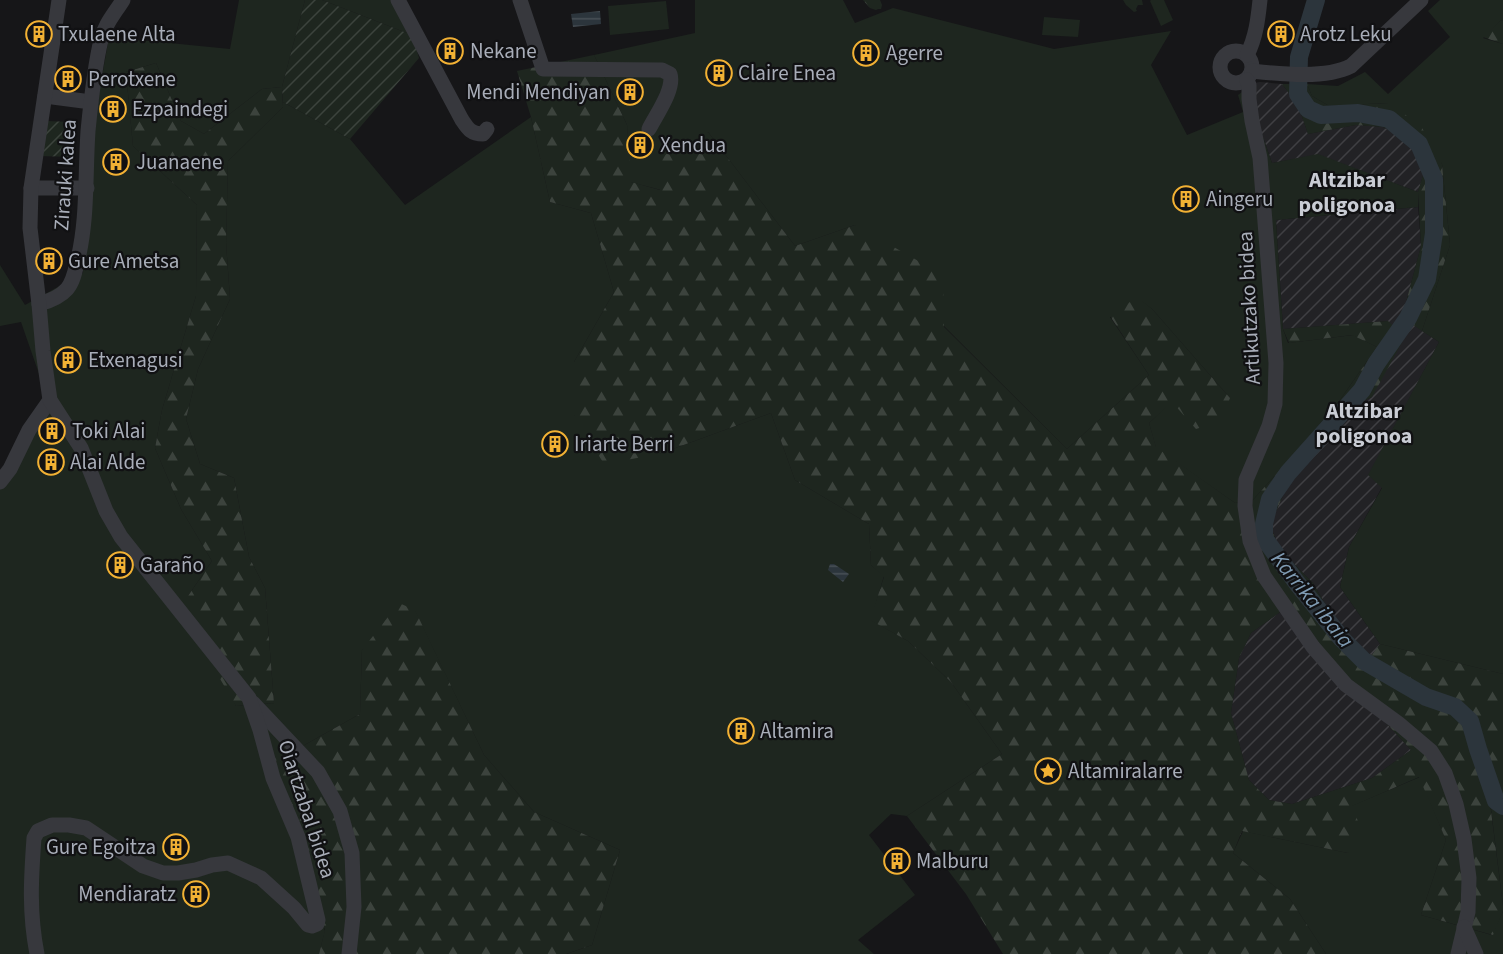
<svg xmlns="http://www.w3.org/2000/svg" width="1503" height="954" viewBox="0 0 1503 954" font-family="'Source Sans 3',sans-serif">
	<defs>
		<pattern id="industrial-furrows" width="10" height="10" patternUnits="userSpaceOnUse" patternTransform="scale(1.5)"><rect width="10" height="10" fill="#222225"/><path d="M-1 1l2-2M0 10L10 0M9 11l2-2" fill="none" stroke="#3f3f43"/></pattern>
		<pattern id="forest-firs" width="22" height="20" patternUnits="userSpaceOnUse" patternTransform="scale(1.5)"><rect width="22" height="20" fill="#1e261f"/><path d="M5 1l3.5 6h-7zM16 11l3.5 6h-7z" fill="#3c433d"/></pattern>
		<pattern id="garden-furrows" width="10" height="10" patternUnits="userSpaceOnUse" patternTransform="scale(1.5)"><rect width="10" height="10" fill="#1e261f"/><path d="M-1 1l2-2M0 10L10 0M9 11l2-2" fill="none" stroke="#3c433d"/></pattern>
		<pattern id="water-rules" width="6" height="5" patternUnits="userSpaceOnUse" patternTransform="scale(1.5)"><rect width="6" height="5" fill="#2c353c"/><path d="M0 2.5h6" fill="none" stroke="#485056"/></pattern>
	</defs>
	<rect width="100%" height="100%" fill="#161618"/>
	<g fill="url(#industrial-furrows)">
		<path d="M1260,82L1282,84L1298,105L1308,134L1356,125L1383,127L1413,143L1426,166L1418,192L1318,155L1272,163L1256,117L1254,83Z"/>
		<path d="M1418,207L1421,246L1405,306L1400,316L1439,342L1369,475L1382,487L1349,547L1340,587L1380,644L1372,656L1339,628L1313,583L1280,550L1270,525L1285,491L1315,449L1359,403L1372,397L1388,321L1283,329L1276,220Z"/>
		<path d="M1283,610L1411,750L1372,778L1292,804L1269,800L1249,780L1231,713L1239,658L1251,633Z"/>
	</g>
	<g fill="#1e261f">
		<path d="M239,0H305L282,87L262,89L204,134L181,121L156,63L126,72L133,146L197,205L196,296L162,410L155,448L181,509L212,561L188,596L236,706L274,703L265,588L249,557L234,478L200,464L186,419L198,369L230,299L226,243L228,161L283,107V102L350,139L405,205L531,117L550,202L591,213L614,292L574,362V415L659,454L771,413L795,480L869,524L871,565L884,576L871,620L908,641L951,682L1002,754L907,816L891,814L869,835L915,895L858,940L874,954H566L592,945L620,850L534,812L484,755L415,611L362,650L360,714L301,747L264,754L325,931L319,954H0V487L46,394L21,322L0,326V265L25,305L83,273L88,155L109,37L230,49Z"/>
		<path d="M322,0H402L412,35Z"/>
		<path d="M695,0H843L855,23L893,8L1054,49L1171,31L1151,65L1187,135L1243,112L1238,95L1254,83L1256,117L1272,163L1318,154L1418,192V207L1276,220L1283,329L1288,343L1353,335L1377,347L1340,400L1298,450L1252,501L1235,503L1156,448L1149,423L1172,401L1230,398L1152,309L1137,298L1110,317L1149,375L1067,449L944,326L855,225L795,246L708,132L661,190L630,182L627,125L594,55L695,33Z"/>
		<path d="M1123,0H1142L1143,5H1138L1136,9L1137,11L1134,12L1126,5Z"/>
		<path d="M1151,0H1164L1173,20L1161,26L1150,1Z"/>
		<path d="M1440,0H1503V21L1501,20L1483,38L1503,44V674L1380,644L1340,587L1349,547L1382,488L1368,475L1439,342L1422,331L1450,245L1442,164L1388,103L1329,106L1312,96L1307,84L1338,86L1365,72L1388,94L1450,37L1428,11Z"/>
		<path d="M666,1L669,29L610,35L608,6Z"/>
		<path d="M1044,17L1080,20L1078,37L1042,35Z"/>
		<path d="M1420,777L1446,840L1421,915L1492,935L1503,911V954H1326L1290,899L1233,853L1243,831L1348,853L1351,806Z"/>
		<path d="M1490,801L1503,814V906Z"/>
	</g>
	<g fill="url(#forest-firs)" fill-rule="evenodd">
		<path d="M863,0H880L882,5L881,9H878L876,10L870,8Z"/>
		<path d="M1501,20L1503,21V44L1483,37Z"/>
		<path d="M594,55L627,125L631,182L660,190L657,159L708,132L795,246L855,225L943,275L944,327L1067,449L1149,375L1110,316L1137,297L1152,309L1230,398L1221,421L1196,429L1172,402L1149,423L1156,447L1235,503L1252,501L1298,450L1340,400L1377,347L1352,335L1289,343L1283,329L1388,321L1405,337L1372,397L1359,403L1315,449L1285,491L1270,525L1280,550L1313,583L1339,628L1371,656L1380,644L1503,674V814L1490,803L1503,906V911L1493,935L1421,915L1446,840L1419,777L1352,806L1361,829L1348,853L1242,831L1233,853L1290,899L1326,954H1003L966,894L907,816L1002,754L951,682L908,641L870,620L884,577L871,565L869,524L795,480L771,413L659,454L604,464L574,415V362L614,292L591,213L550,202L531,117L517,71ZM1283,610L1411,750L1372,778L1292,804L1269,800L1249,780L1231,713L1239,658L1251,633Z"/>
		<path d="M156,63L181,121L204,134L262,89L282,87L283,107L228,161L226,243L230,299L198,369L186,419L200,464L234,478L249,557L265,588L274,703L236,706L189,626L188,596L212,561L181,509L155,448L162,410L196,296L197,205L133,146L126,72Z"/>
		<path d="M1282,84H1307L1312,96L1329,106L1389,103L1421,126L1442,164L1450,245L1422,331L1400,316L1405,306L1421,246L1418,192L1426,165L1413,143L1383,127L1356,125L1308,134L1298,105Z"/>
		<path d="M399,603L415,610L484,755L534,812L620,850L592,945L566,954H319L325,930L264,754L278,736L301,747L360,714L362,650Z"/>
	</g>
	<g fill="url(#garden-furrows)">
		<path d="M305,0H322L412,35L419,58L350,139L283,102L282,87Z"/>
		<path d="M46,121L72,122V157L40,156Z"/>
	</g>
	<g fill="url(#water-rules)">
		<path d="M600,11L601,24L573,27L571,14Z"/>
		<path d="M830,564H834L849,574L843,582L828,570Z"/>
	</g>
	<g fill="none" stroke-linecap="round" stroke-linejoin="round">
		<path stroke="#2c353c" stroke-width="18" d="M1316,0L1299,57L1298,94L1308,109L1321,115L1358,113L1389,119L1419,144L1434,179V233L1427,279L1408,318L1376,364L1362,390L1288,473L1270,499L1264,524V538L1297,583L1342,639L1364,661L1426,697L1455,707L1470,721L1478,749L1496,801L1503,806"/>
		<g stroke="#37383d" stroke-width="15">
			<path d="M398,0L462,120C468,129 471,134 483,134L487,129"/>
			<path d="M520,0L543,69L662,70L670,74C675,89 656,115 649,129"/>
			<circle cx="1236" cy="67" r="16"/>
			<path d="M1247,55C1256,37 1258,19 1260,0"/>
			<path d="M1252,71C1281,74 1326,79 1351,66L1421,0"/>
			<path d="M1247,80L1249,85V99L1252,121L1260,158L1276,363L1275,404L1269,426L1246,480L1245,506L1250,541L1264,576L1313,647L1346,685L1398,723L1431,751L1445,773L1456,804L1464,839L1469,878L1468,912L1458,954"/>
			<path d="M45,96L91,102"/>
			<path d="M31,188H87"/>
			<path d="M39,304C50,301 60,297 67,289C73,282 75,272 77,263C88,220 85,175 88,131C91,101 94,69 101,40C104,25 115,13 123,0"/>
			<path d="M0,482L10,469L29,430L50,400"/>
			<path d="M253,703L318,772L340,811L352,853L354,907L349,954"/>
			<path d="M1464,927L1476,954"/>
			<path d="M37,954C29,913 31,879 34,838L38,831L52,825H69L86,828L143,866L163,873H178L196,870L212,865L228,863L261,878L294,908L308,925L312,926L317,924L318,920L298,837L273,778L260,730L249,698L121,537L106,511L81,448L50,400L43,351L39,304L30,228L31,188L59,0"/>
		</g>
	</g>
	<defs>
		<g id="building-ring" transform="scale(1.35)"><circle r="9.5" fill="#111113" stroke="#f2b134" stroke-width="1.5"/><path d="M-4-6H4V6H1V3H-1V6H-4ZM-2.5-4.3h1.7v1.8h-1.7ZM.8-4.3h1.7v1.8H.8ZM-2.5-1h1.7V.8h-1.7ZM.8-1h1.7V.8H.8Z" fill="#f2b134"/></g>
		<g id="sight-ring" transform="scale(1.35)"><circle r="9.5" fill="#111113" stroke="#f2b134" stroke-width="1.5"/><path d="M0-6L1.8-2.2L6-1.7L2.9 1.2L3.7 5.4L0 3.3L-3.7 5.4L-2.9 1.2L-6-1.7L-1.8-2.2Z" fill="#f2b134"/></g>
	</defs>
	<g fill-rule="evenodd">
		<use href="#building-ring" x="39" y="34"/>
		<use href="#building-ring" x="1281" y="34"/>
		<use href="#building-ring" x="450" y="51"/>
		<use href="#building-ring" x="866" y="53"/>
		<use href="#building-ring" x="719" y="73"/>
		<use href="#building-ring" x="68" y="79"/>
		<use href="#building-ring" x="630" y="92"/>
		<use href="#building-ring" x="113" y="109"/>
		<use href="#building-ring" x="640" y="145"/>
		<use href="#building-ring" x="116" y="162"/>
		<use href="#building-ring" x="1186" y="199"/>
		<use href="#building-ring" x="49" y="261"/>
		<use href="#building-ring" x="68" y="360"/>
		<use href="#building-ring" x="52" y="431"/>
		<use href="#building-ring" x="555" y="444"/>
		<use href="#building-ring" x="51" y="462"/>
		<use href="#building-ring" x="120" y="565"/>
		<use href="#building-ring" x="741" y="731"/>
		<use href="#sight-ring" x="1048" y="771"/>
		<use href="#building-ring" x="176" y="847"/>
		<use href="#building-ring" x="897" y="861"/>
		<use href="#building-ring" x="196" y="894"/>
	</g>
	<g text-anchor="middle" stroke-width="4.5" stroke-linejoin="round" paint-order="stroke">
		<g font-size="21" fill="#a8adb8" stroke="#111113" text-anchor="start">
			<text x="58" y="41">Txulaene Alta</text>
			<text x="1300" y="41">Arotz Leku</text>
			<text x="470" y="58">Nekane</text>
			<text x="886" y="60">Agerre</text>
			<text x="738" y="80">Claire Enea</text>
			<text x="88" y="86">Perotxene</text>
			<text x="610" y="99" text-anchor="end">Mendi Mendiyan</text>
			<text x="132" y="116">Ezpaindegi</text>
			<text x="660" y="152">Xendua</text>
			<text x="136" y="169">Juanaene</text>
			<text x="1206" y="206">Aingeru</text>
			<text x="68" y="268">Gure Ametsa</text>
			<text x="88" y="367">Etxenagusi</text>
			<text x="72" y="438">Toki Alai</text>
			<text x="574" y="451">Iriarte Berri</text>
			<text x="70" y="469">Alai Alde</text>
			<text x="140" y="572">Garaño</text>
			<text x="760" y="738">Altamira</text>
			<text x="1068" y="778">Altamiralarre</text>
			<text x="156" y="854" text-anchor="end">Gure Egoitza</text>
			<text x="916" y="868">Malburu</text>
			<text x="176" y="901" text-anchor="end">Mendiaratz</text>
		</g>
		<g font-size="21" fill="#a8adb8" stroke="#111113">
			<text transform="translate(65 175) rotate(-86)" y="7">Zirauki kalea</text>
			<text transform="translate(1249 308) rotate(-93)" y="7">Artikutzako bidea</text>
			<text transform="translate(307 809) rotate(72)" y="7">Oiartzabal bidea</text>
		</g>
		<g font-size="22" font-weight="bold" fill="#c9ccd4" stroke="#111113">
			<text x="1347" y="187">Altzibar<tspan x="1347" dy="25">poligonoa</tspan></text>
			<text x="1364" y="418">Altzibar<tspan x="1364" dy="25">poligonoa</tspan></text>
		</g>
		<g font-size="22" font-style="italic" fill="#7f9bb3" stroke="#111113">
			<text transform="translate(1313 599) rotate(51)" y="8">Karrika ibaia</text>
		</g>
	</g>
</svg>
